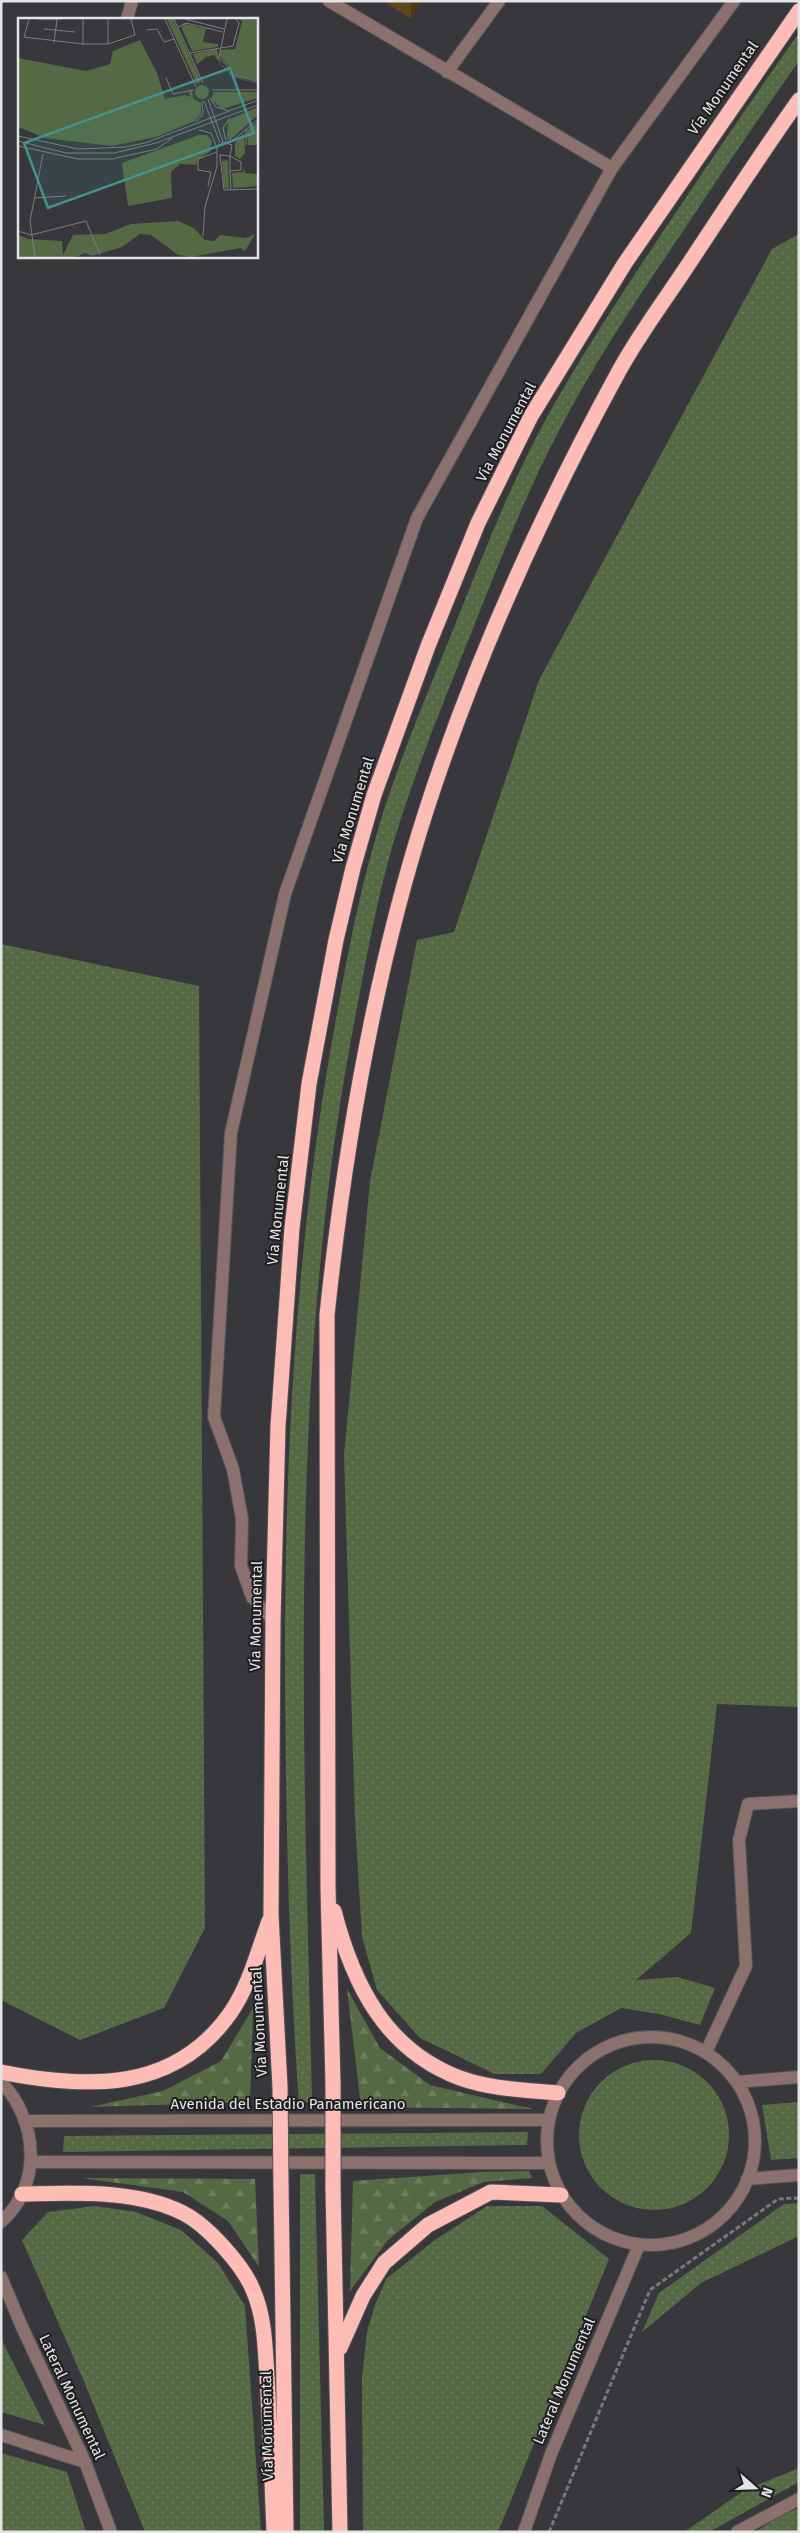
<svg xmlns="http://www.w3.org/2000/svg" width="800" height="2533" viewBox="0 0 800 2533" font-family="'Fira Sans',sans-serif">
	<defs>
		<pattern id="grass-dots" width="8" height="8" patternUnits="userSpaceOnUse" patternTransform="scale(1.25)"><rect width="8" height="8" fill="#556944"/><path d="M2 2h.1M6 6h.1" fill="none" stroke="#6d7e5f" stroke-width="1.8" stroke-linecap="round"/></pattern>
		<pattern id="forest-firs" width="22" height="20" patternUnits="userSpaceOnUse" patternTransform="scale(1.25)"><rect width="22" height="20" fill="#556944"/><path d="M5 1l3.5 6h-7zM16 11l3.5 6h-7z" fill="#6d7e5f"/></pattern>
	</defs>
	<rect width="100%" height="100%" fill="#38373b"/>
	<g fill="url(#grass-dots)">
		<path d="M799,33V61C757,120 717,180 677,240C637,299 597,359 563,423C527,490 500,561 472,631C444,701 415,771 393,844C374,909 363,978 350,1045C287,1394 304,1748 312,2101L299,2104C289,1965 286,1826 285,1686C284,1466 295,1247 334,1030C345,969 356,907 373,847C394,770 427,695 457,620C484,552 511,483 546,419C581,355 622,294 662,233C707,166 752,99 799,33Z"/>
		<path d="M799,234V1707L717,1704L691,1933L636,1980L677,1977L715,1988L700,2025L659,2014L621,2008L576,2033L541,2074H495L420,2038L377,1990L362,1937L355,1820L344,1455L370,1181L417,940L454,932L539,680L772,249Z"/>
		<path d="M1,944L199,986L205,1928L164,2008L80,2040L1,2000Z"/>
		<circle cx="654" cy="2135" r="75"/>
		<path d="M799,2102V2158L771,2160L762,2105Z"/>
		<path d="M528,2132L527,2145L63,2152L64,2136Z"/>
		<path d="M300,2174H315L324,2532H300Z"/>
		<path d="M799,2203V2236L701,2283L642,2332L659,2293L784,2204Z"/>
		<path d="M95,2206L136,2212L181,2230L218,2263L245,2306L261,2532H145L83,2379L22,2240L48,2212Z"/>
		<path d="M487,2206H542L609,2259L498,2532H363L362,2378L367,2332L375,2305L386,2279L435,2240Z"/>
		<path d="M1,2339L45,2425L1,2412Z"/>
		<path d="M1,2453L67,2472L86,2532H1Z"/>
		<path d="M799,2468V2482L709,2532H684L745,2490Z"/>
		<path d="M799,2508V2532H755L785,2513Z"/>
	</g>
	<g fill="url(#forest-firs)">
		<path d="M347,1989L380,2048L430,2085L533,2109L361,2107Z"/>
		<path d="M253,2008L250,2102L90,2107L163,2091L221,2061Z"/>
		<path d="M529,2171L532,2178L484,2182L435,2202L388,2240L350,2291L353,2181L481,2172Z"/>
		<path d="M82,2178L255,2179L259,2267L228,2221L183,2192Z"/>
	</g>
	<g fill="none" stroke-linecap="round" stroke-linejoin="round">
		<g stroke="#545357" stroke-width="14">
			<g id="minor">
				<path d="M329,1L612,168"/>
				<path d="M127,19L132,1"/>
				<path d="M447,72L499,1"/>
				<path d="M273,1620L252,1597L241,1566L242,1519L233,1469L214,1417L231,1133L285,894L417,518L612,168L734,1"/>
				<circle cx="651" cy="2141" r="104"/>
				<path d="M706,2052L746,1966L739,1840L748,1804L799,1801"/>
				<path d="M1,2082C38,2120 43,2185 1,2222"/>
				<path d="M737,2082L799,2077"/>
				<path d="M27,2121L549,2120"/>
				<path d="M31,2162L549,2163"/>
				<path d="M747,2179L799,2175"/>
				<path d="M1,2277L22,2327L85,2462L111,2532"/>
				<path d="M1,2435L85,2462"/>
				<path d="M524,2532L551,2454L639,2245"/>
				<path d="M737,2532L799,2499"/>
			</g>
		</g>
		<g stroke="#545357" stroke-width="17">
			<g id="highway">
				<path d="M334,1911C353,1984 385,2050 460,2078C490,2089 526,2090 558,2093"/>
				<path d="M1,2072C87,2089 175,2093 231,2012C249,1986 258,1951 269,1921"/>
				<path d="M333,2084L328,1888L327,1315C345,1144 374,972 427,808C476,657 543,510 619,371C638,336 662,304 684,271C722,214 759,156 799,100"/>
				<path d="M280,2087L271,1915L273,1620L278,1426L292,1228L309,1084L336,940L353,868L374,795L428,646L478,523L531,416L625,263L799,11"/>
				<path d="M281,2184L286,2532"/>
				<path d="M333,2188L340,2532"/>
				<path d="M22,2194C73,2193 136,2189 183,2213C207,2225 243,2265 253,2290C265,2317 265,2348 267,2376C270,2428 272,2480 274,2532"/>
				<path d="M340,2348L363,2296L384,2263L428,2225L491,2192L561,2195"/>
			</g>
		</g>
		<path stroke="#79787c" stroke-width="3" stroke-dasharray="5 2.5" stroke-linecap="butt" d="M549,2532L650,2290L778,2199L799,2198"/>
		<use href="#minor" stroke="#8b706d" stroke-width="12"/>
		<use href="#highway" stroke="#fdbcb6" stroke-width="15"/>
		<g stroke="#545357" stroke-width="17" stroke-linecap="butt">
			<g id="highway-bridge">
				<path d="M333,2084V2188"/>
				<path d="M280,2087L281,2184"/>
			</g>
		</g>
		<use href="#highway-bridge" stroke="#fdbcb6" stroke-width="15"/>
	</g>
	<path fill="#5f461c" d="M384,1H423L411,19Z"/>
	<path fill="#4e3916" d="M423,1L411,19V2Z"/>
	<g text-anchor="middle" stroke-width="4" stroke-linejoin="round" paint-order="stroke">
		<g font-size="15" fill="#e5e4e7" stroke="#1f1f20">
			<text transform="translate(723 88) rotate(-55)" y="5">Vía Monumental</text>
			<text transform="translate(506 432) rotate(-62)" y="5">Vía Monumental</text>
			<text transform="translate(353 810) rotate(-73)" y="5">Vía Monumental</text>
			<text transform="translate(278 1210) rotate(-84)" y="5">Vía Monumental</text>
			<text transform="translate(256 1616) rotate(-89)" y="5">Vía Monumental</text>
			<text transform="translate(259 2022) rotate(-93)" y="5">Vía Monumental</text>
			<text x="288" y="2109">Avenida del Estadio Panamericano</text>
			<text transform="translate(564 2381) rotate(-67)" y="5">Lateral Monumental</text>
			<text transform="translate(72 2397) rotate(65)" y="5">Lateral Monumental</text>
			<text transform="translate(267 2426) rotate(-91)" y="5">Vía Monumental</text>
		</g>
	</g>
	<g transform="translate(18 18)">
		<rect width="240" height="240" fill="#38373b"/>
		<path d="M149,1H155L183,63L179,66ZM222,1H240V63L218,57L202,38V32L217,31L224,3ZM167,6L188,11L185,24L200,26V29L174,33L163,9ZM122,22L139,55L147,81L167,77L172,79L171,73H174L175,80L183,85V96L177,103L138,119L94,128L27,120L0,109V40L68,53L92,46L95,33ZM199,31L203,46L215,57L240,66L215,59L204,48L196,37L188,39L179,46L175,36ZM177 74a7 7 0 1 1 14 0a7 7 0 1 1-14 0ZM196,74H240V80L204,91L193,81ZM240,89V97L212,122L209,121L210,102ZM240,103V127H230L229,112ZM226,115L227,135L222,141L217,138V125ZM181,117H189L194,123L192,134L180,141L178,147L162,146L153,154L154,180L110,188L104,145ZM210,142L211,170L209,171L206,169L204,143ZM226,149L227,155L239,156L240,168L215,170L214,155L225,154ZM160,203L176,210L187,222L196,223L202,217L228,220L237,216L227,233L222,230L173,239L160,237L133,217L122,216L104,229L74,238L67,235L58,239H0V217L10,221L44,223L45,237L55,217L87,216L113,206Z" fill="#556944"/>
		<path d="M226,1H240V51L232,52L224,46L217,34Z" fill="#556944"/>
		<path fill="none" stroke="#7d7c80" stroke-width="1" d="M11,1L6,19L65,26H90L117,17L113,1M20,1H43M65,1V26M90,1V26M147,1L178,69M156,1L185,65M167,1L206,11M209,1L201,39L217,57L240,64M160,9L168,5L205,14M26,11L57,14M128,12L139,11L146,24L156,21M36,25L39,1M172,35L215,28L221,5L218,1M148,60L155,76L176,72M194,72H240M192,80L198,89L211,93M190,81L205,124M186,83L202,125M178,104L185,96L184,83M228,111V127M181,112L193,115L199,130M0,118L60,131L107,129L127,125L240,82M0,123L48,135H96L138,125L240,87M208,123L205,110L212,100M212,125L240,101M0,128L60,141H94L139,131L154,120M202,138L206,172L240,171M212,153L223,152V144L212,138V153L213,172M190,168L193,154L180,152V141L199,134M16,180L48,178M0,213L13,217L68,203L82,237M185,218L187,189L199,148V130L205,124L214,127L212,138L201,137M17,239L12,203L25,136"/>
		<path fill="#44928c" fill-opacity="0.15" stroke="#44928c" stroke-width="2.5" d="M212,50L236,115L30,190L6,125Z"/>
		<rect width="240" height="240" fill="none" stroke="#e5e4e7" stroke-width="2.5"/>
	</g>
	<rect width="800" height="2533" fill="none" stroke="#e5e4e7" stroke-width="5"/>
	<g transform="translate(755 2488) rotate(110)" stroke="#1f1f20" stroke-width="4" paint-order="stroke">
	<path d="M0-4L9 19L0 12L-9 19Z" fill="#e5e4e7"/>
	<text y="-8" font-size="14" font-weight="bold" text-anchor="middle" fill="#e5e4e7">N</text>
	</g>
</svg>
